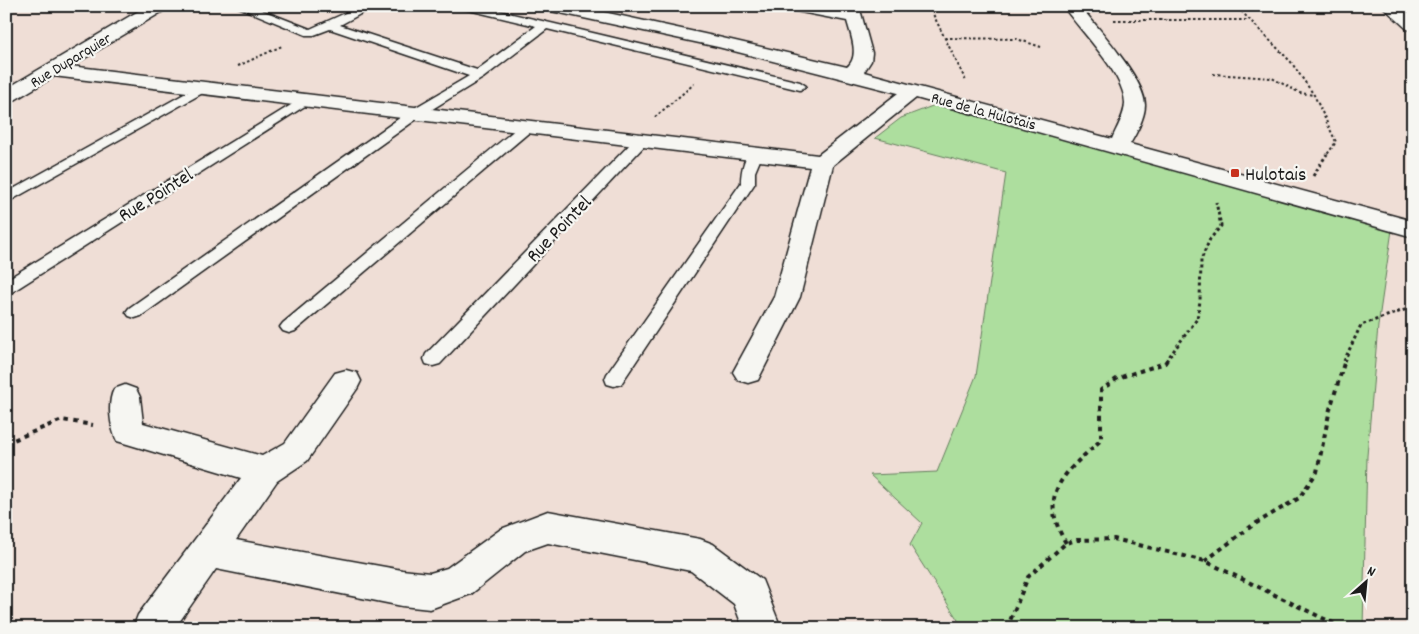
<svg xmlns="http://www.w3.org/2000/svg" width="1419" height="634" viewBox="0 0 1419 634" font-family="Dekko,sans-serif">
	<rect width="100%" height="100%" fill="#efded6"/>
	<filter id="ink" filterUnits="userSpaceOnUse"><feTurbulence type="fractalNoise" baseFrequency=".02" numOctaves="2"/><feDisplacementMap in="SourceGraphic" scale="10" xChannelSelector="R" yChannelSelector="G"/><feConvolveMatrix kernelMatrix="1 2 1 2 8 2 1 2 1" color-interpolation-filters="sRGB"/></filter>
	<g filter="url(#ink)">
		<path fill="#adde9e" stroke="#647d5d" d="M935,105L1111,151L1392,230L1378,326L1367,456L1363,628H963L910,545L922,523L870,475L937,472L976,376L1006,173L875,138L901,118Z"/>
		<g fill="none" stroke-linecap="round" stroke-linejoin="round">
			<g stroke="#1c1c1c" stroke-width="3">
				<g id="lane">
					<path d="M236,6H251L310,29L361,6H375L340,25L477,70L536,26L460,8L459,6H479L800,82L806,86L800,90L547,29L483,78L421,116L141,316L135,318L129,316L126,312L129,308L411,110L469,76L330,29L314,35H306Z"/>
					<path d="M204,83L208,84L210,87L208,90L6,203V193Z"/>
					<path d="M304,97L308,98L310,101L308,104L12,292L6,294V280Z"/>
					<path d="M528,122L533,123L535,126L533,129L295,331L289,333L283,331L280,327L283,323L523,123Z"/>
					<path d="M642,136L649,140L647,143L440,364L433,366L426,364L424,359L426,354L637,137Z"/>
					<path d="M756,149L763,153L755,172V183L621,384L614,386L607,384L605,379L607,374L741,183C741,172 744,152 756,149Z"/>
				</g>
			</g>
			<g stroke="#1c1c1c" stroke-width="3">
				<g id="street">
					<path d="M543,6H576L718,37L847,67C860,56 851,36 847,21L790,10L788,6H823L844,10L843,6H859L872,53L871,61L864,72L1112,139C1116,129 1125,115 1125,103C1124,73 1080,31 1063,6H1080C1097,27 1145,79 1145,105C1145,117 1136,134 1130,144L1413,221V237L916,98L833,165L800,297L758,380L748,383L738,380L733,372L774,297L810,167L53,76L46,74L44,70L46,66L53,64L818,155L898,93L718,47L551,11L545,10Z"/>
					<path d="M1382,6H1401L1413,16V30L1407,29Z"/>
					<path d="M346,370L357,373L361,381L357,389L307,461L277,481L236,540L402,570L430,573L447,568L501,529L548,511L700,539L713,544L762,580L781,628H743L734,604L691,571L548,543L525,551L471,594L430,609L402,606L216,569L175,628H133L138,615L241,478L117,441C110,427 107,403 114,389L125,385L136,389L140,397L143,423L262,456L285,443L335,373Z"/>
				</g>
			</g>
			<g stroke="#1c1c1c" stroke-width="3">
				<path id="secondary" d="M147,6H167L165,10L13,101L6,103V89Z"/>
			</g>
			<g stroke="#1c1c1c" stroke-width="2" stroke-dasharray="2.5 2.5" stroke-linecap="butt">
				<path d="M929,6L966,81"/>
				<path d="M1242,6V12L1291,62L1314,95L1336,142L1326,156"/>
				<path d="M1114,20H1248"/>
				<path d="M945,38L1017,39L1041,47"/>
				<path d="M238,66L282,46"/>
				<path d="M1213,74L1272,78L1300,93L1314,95"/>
				<path d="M655,117L694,84"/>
			</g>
			<g stroke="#1c1c1c" stroke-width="3" stroke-dasharray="3 3" stroke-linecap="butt">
				<path d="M1313,176L1327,154"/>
				<path d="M1166,361L1197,319L1200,301L1201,260L1210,239L1221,226L1216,202"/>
				<path d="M1344,361L1361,325L1413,307"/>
			</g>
			<g stroke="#1c1c1c" stroke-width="4" stroke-dasharray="4.5 4.5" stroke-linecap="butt">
				<path d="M6,443L62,420L93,425"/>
				<path d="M1066,543C1036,493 1065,473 1101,440V390L1118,378L1165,363L1167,360"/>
				<path d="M1205,561L1253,525L1299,498L1317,472L1330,409L1345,360"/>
				<path d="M1007,628L1028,577L1066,543L1077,540L1114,539L1205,561L1343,628"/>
			</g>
			<use href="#lane" fill="#f6f6f2" fill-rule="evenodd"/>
			<use href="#street" fill="#f6f6f2" fill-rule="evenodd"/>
			<use href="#secondary" fill="#f6f6f2" fill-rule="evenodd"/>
		</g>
	</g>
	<rect fill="#c8321e" stroke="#f6f6f2" stroke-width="2" x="1230" y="168" width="10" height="10" rx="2.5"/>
	<g text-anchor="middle" stroke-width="4.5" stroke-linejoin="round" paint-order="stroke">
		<g font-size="16" fill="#1c1c1c" stroke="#f6f6f2">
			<text transform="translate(70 59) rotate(-31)" y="6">Rue Duparquier</text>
			<text transform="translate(984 110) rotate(15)" y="6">Rue de la Hulotais</text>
		</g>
		<g font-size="20" fill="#1c1c1c" stroke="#f6f6f2" text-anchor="start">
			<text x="1245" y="180">Hulotais</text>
		</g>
		<g font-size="20" fill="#1c1c1c" stroke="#f6f6f2">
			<text transform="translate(155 194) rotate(-32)" y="7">Rue Pointel</text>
			<text transform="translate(558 228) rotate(-46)" y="7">Rue Pointel</text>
		</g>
	</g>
	<rect width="1419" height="634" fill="none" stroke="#f6f6f2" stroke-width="25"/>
	<rect x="12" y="12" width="1394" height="609" fill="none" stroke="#1c1c1c" stroke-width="2" filter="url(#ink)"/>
	<g transform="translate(1366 582) rotate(27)" stroke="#f6f6f2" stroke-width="4" paint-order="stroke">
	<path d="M0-4L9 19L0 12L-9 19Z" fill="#1c1c1c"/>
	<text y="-8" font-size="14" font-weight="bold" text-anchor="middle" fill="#1c1c1c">N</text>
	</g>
</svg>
